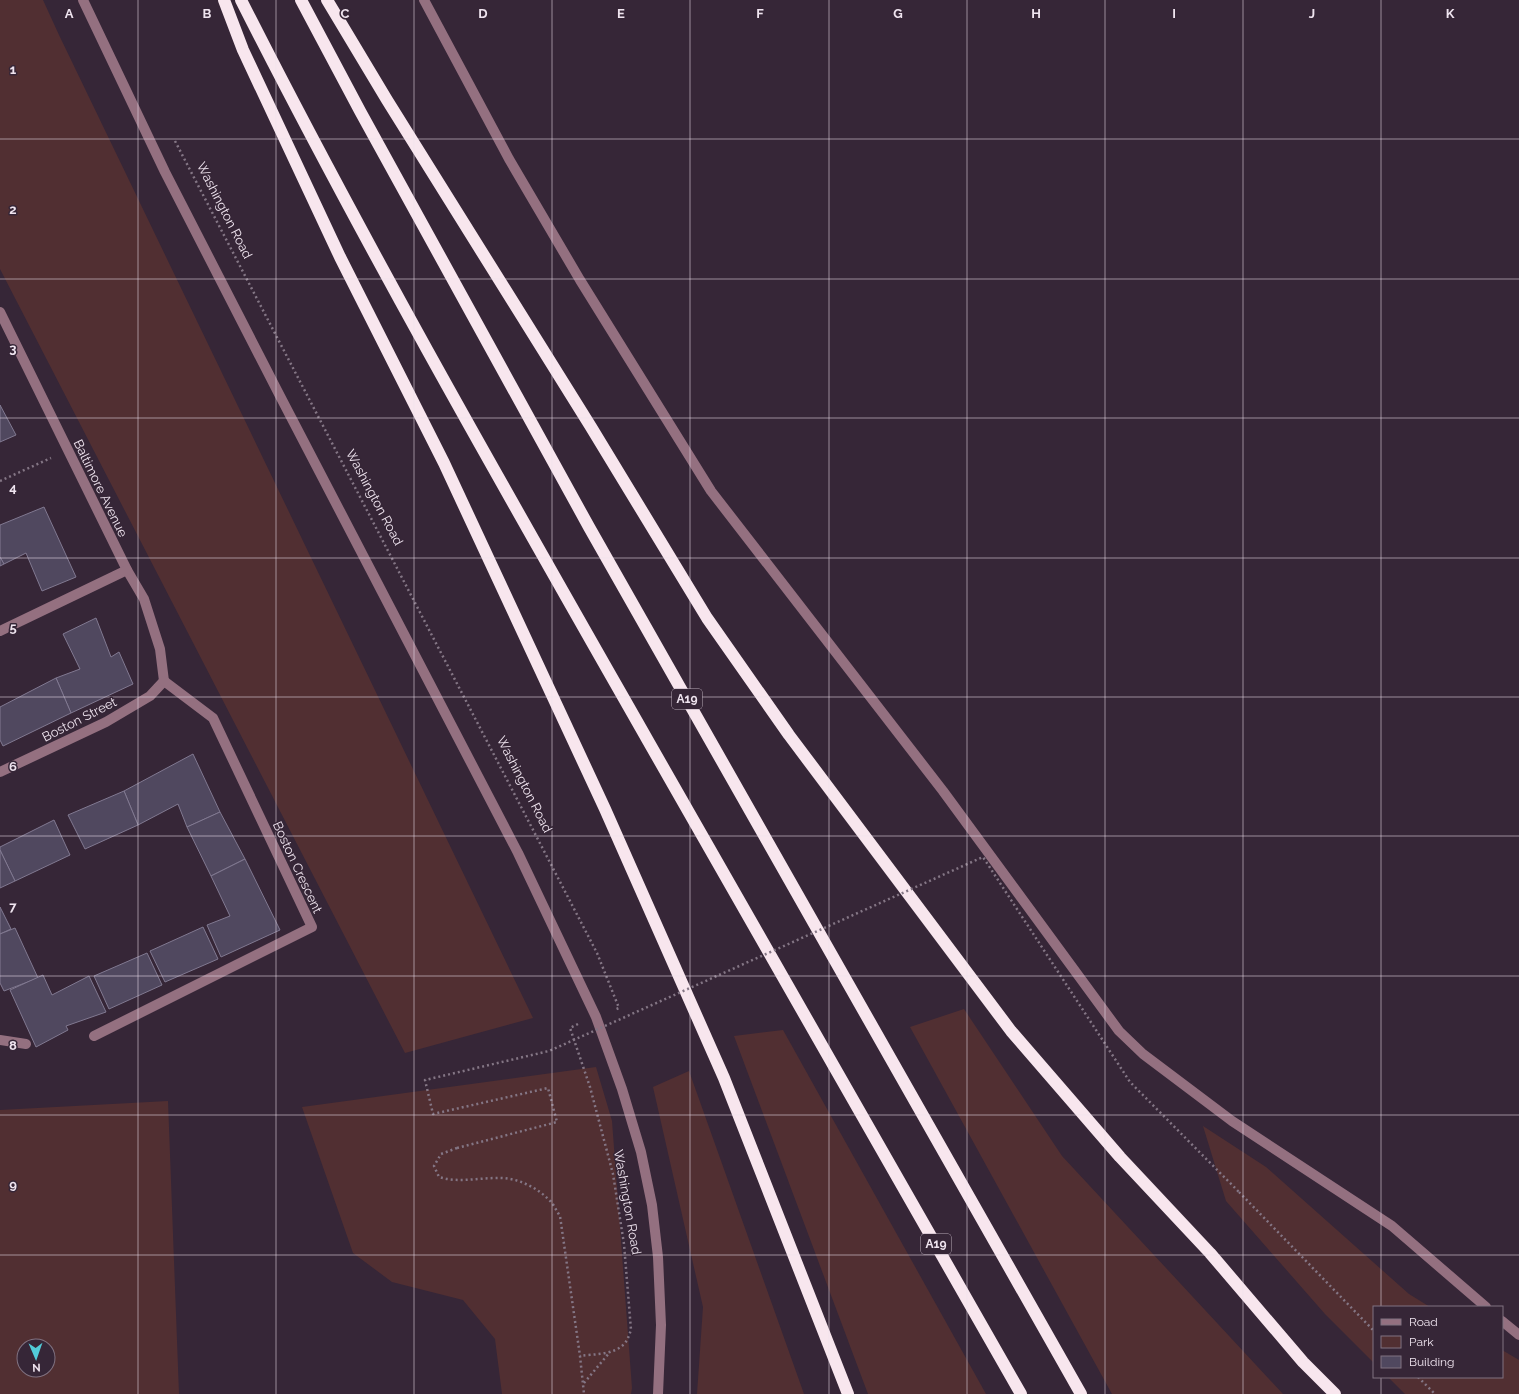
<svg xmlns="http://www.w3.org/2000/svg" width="1519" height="1394" viewBox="0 0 1519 1394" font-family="Raleway,sans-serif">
	<rect width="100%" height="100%" fill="#362637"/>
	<g fill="#512f32" fill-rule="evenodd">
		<path d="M0,0H43L59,35L533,1018L405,1053L0,269Z"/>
		<path d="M964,1009L1062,1156L1283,1394H1112L910,1027Z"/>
		<path d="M783,1030L986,1394H868L734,1036Z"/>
		<path d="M596,1067L612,1121L632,1388L631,1394H502L495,1339L463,1300L392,1282L353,1253L302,1107Z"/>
		<path d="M689,1071L804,1394H697L703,1307L653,1087Z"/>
		<path d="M168,1101L179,1394H0V1110ZM24,1346H48V1370H24Z"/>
		<path d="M1203,1126L1266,1167L1409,1294L1430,1307H1374V1363L1325,1314L1226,1201Z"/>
		<path d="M1502,1350L1519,1360V1394H1405L1388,1377H1502Z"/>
	</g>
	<g fill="#50485f" stroke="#817991">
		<path d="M0,405L16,435L0,442Z"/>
		<path d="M44,507L76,577L42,591L26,553L4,564L0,557V525Z"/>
		<path d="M0,557L4,564L0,566Z"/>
		<path d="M96,618L111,657L119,652L133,684L71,713L56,678L80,669L63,634Z"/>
		<path d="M56,678L71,713L3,746L0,740V707Z"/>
		<path d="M193,754L220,812L187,827L178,804L138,825L124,791Z"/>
		<path d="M124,791L138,825L85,849L68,815Z"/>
		<path d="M220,812L245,859L211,876L187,827Z"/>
		<path d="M54,820L70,855L15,881L0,850V847Z"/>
		<path d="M0,850L15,881L0,888Z"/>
		<path d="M245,859L280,930L221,957L207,925L230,916L211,876Z"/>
		<path d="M0,907L11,929L0,934Z"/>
		<path d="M203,927L218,959L165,982L150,951Z"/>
		<path d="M15,928L38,978L4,991L0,983V934Z"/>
		<path d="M147,953L162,985L109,1009L94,976Z"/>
		<path d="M43,975L52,995L89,976L106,1012L66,1026L68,1030L36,1047L10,990Z"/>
	</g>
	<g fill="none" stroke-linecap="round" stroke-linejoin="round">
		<g stroke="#847685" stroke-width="2.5" stroke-dasharray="2 3" stroke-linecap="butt">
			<path d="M175,141L597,953L619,1008L614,1010"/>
			<path d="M0,481L51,458"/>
			<path d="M578,1024L570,1028L590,1087L613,1174L624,1244L631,1330C629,1335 628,1340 624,1344C614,1355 593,1354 580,1356"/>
			<path d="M457,1148L441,1154L434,1166L439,1177C458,1183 477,1178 497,1178C517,1177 539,1188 552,1203C555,1207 557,1212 560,1216L580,1356L584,1394"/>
			<path d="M1239,1192L1374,1331"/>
			<path d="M1418,1377L1435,1394"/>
			<path d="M584,1383L610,1352"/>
		</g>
		<g stroke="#947080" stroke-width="10">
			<path d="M83,0L165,172L280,396L518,853L596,1017L622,1089L641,1152L652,1205L658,1257L661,1325L658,1394"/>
			<path d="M424,0L509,159L580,280L711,491L943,791L1119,1031L1143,1054L1232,1121L1392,1226L1486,1307"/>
			<path d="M0,312L127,570L144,599L160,649L164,681"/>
			<path d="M0,631L127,570"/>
			<path d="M0,772L106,722L150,696L164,681"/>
			<path d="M94,1036L312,927L213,718L164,681"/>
			<path d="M0,1040L26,1044"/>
			<path d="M1502,1321L1519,1335"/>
		</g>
		<g stroke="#f8e6ee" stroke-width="12">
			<path d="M224,0L243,50L340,257L444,463L605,809L724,1078L848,1394"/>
			<path d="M241,0C368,251 508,495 647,739C772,957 897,1175 1021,1394"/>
			<path d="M301,0L360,111L589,527L1081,1394"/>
			<path d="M327,0L387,100L591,427L707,618L789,735L1011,1031L1120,1157L1210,1253L1303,1362L1335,1394"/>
		</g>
		<path stroke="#847685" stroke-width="2.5" stroke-dasharray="2 3" stroke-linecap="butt" d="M457,1148L557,1122L548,1088L433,1114L425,1080L549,1051L983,857L1130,1082L1239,1192"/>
	</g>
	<path fill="none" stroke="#efe4ef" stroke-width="1" stroke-opacity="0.55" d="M138,0V1394M276,0V1394M414,0V1394M552,0V1394M690,0V1394M829,0V1394M967,0V1394M1105,0V1394M1243,0V1394M1381,0V1307M0,139H1519M0,279H1519M0,418H1519M0,558H1519M0,697H1519M0,836H1519M0,976H1519M0,1115H1519M0,1255H1519M1381,1377V1394"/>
	<g text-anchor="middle" stroke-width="3" stroke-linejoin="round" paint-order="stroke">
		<g fill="#362637" stroke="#b8abb8" stroke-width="1">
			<rect x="672" y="689" width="30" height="20" rx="3"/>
			<rect x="921" y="1234" width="30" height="20" rx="3"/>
		</g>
		<g font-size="12" font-weight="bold" fill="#efe4ef">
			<text x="687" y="703">A19</text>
			<text x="936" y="1248">A19</text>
		</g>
		<g font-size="13" fill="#efe4ef" stroke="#362637">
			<text transform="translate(225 210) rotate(63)" y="5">Washington Road</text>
			<text transform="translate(101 488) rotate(64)" y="5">Baltimore Avenue</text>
			<text transform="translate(375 497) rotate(62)" y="5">Washington Road</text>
			<text transform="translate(79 719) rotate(-27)" y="5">Boston Street</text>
			<text transform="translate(525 784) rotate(63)" y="5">Washington Road</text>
			<text transform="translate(298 867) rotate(65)" y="5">Boston Crescent</text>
			<text transform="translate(628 1202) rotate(80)" y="5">Washington Road</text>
		</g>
	</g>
	<g font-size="13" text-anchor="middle" font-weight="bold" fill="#efe4ef" stroke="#362637" stroke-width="3" stroke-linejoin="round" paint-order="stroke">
		<text x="69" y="18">A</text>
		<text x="207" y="18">B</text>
		<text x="345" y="18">C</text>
		<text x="483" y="18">D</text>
		<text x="621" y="18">E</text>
		<text x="760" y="18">F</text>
		<text x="898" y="18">G</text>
		<text x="1036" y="18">H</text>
		<text x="1174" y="18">I</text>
		<text x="1312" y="18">J</text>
		<text x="1450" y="18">K</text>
		<text x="13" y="74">1</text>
		<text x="13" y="214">2</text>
		<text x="13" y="353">3</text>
		<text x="13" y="492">4</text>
		<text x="13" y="632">5</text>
		<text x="13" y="771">6</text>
		<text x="13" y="911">7</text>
		<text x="13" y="1050">8</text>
		<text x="13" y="1189">9</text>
	</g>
	<rect x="1373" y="1306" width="130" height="72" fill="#362637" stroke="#807281"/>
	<rect x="1381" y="1319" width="20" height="6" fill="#947080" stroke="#807281"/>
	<text x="1409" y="1326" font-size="12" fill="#efe4ef">Road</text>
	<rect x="1381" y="1336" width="20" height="12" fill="#512f32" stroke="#807281"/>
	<text x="1409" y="1346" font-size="12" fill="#efe4ef">Park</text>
	<rect x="1381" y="1356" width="20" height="12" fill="#50485f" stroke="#807281"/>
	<text x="1409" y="1366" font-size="12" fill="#efe4ef">Building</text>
	<g transform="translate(36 1358) rotate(178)"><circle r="19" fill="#362637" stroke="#807281"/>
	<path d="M0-3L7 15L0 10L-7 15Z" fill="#52cbd8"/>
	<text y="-6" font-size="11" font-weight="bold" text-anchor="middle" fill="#efe4ef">N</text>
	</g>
</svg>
